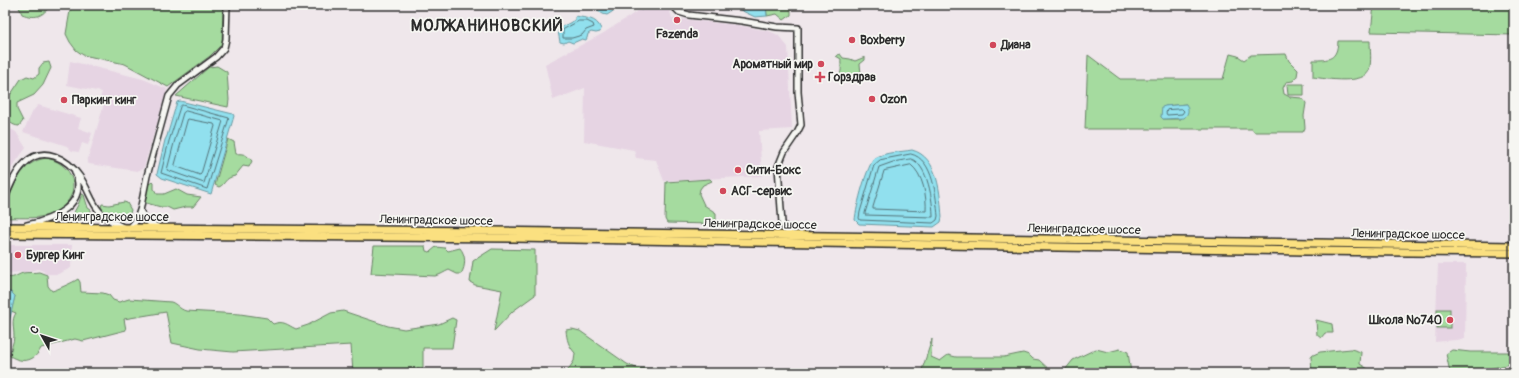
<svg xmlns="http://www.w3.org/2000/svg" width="1519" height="378" viewBox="0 0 1519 378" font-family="Pangolin,sans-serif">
	<rect width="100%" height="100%" fill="#efe7eb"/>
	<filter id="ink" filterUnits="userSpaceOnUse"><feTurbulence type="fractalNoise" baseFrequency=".025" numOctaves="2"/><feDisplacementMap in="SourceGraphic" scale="8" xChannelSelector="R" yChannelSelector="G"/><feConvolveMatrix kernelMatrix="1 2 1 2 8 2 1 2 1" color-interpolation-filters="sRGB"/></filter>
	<g filter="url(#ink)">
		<g fill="#e6d4e3">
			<path d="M647,5H668L672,18L736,25L769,31L778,35L788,47L792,129L759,131L762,176L664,181L656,160L636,158L634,150L584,141L585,88L553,100L545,64L602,34Z"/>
			<path d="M70,61L143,79L167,89L144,167L142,169L137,171L89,164L87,162L104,104L99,102L102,92L67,85Z"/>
			<path d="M38,105L81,118L78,128L92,133L88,145L82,143L79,152L72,151L67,146L23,132L33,111Z"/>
			<path d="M5,126L16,132L26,148L5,177Z"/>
			<path d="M5,245H72L71,268L58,274H46L43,271L38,269L26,272L5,273Z"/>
			<path d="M1438,264H1466L1465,339L1435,342Z"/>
		</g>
		<g fill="#a5db9f" stroke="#688365" fill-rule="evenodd">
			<path d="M18,5H50C43,17 35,19 22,14Z"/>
			<path d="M71,5H223L222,44L210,56L168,87L125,64L83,55L76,50L70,42L66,34Z"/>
			<path d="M766,5H791V15L784,20L777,14L767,16Z"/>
			<path d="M1374,5H1514V35L1371,32Z"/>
			<path d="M1338,41H1370C1370,50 1372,61 1369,70C1365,85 1325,79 1313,77V60C1329,60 1337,60 1338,41Z"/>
			<path d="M840,54L843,58L850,59L855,61L865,57V60L860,64L861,74L857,78V81H854L850,75L841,76L838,81L836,80V76C844,74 840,66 841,59L836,56Z"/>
			<path d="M1230,54L1238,56L1244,60L1251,55L1286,54L1289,61L1298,70L1297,76L1293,81L1286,82L1283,88L1284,94L1290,97L1302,98L1306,103L1304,116L1305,128L1303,132H1254L1252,129H1085L1088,55L1120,79H1223ZM1186,104L1181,119H1163L1161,117L1165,106Z"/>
			<path d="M49,62L51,68L43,85L34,95L17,103V109L23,121L19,126C4,125 5,108 5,96L11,94L21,79L27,76L34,78L39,74V68L43,63Z"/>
			<path d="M217,66L227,72L229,100L228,107L176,96L209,67Z"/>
			<path d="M1287,84H1304V95H1288Z"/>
			<path d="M228,139L234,142L236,154C244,153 247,155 252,161L249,167L243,166L235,176C224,178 226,184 219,187L215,185Z"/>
			<path d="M47,158C79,166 82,199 53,213C39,220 23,217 8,218L10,213L5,209C13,188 20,161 47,158Z"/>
			<path d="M710,179L712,181L703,185L700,189L699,194L704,205L716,213V223L711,224L667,223L665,219L666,182Z"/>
			<path d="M154,182V189L157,194H164L176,189L187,195L201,197L193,207H186L173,210L167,207H161L146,203L144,197L148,184Z"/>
			<path d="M82,194L84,195L88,208L91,210V214C86,216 79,216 73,214L78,205Z"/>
			<path d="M124,202L127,203L131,210L129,216L124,220C118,221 110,215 104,212L101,207L102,204L109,205Z"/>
			<path d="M374,246H425L426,251L430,252L436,247L445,248L448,251L460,248C466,255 466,266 461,274H457L449,270C444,272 441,275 435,276L371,273Z"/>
			<path d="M492,249L535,250V295L513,311L494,331L502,290L475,285L470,282L473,261Z"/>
			<path d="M39,272L47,275L48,286L52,291C56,290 74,282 78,279L80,282L81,292L103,293L109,295L113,300L119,302L129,299L171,302C177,304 179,309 186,311L240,314L267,318L273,324C284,320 287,325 296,329L308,325L331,313L343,311L388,326L404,329L439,324L452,318L456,320L452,348H423V368L353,373L351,345L233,352L200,349L172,343L166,312L124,319L126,330L83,341L75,339L41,348C35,361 23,364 10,356C10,349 14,343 14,336C14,328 11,320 16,313L11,311L15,296L12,293L5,290V276C13,280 16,275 23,273C28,272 34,273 39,272Z"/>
			<rect x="1437" y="309" width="13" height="19"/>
			<path d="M1316,320L1332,324L1333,333H1325L1321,338L1317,335Z"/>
			<path d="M572,329L580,331L627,364L636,368L660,369L675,373H566L574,361L575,353C568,345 567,340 566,330Z"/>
			<path d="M932,339L931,357L940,361L948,355L956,357H1004L1023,353L1029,355L1033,359L1039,360L1053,373L1065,370L1073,360L1096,349L1108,352L1120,349L1128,352L1131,373H921Z"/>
			<path d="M1351,349L1361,352L1360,364L1368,369L1369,373H1312L1311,356L1320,352Z"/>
			<path d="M1452,350L1470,352H1514V363L1472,373H1447L1450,372L1446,354Z"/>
		</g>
		<g fill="#91e0ee" stroke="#6898a0">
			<path d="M591,5H646L642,10L634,8L615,10L607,15L603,14L598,11V8Z"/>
			<path d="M716,5H766L767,16L755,17L732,6H716Z"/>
			<path d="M576,16C587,19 596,17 601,29L600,32L596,33L591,32L588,34L587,38L586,40L582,39L573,43L568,41L564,43L560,42L558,31L560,28L575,20V17Z"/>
			<path d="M180,101L233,114L234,116L211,194L162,178L157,174L165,140L167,136L177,102Z"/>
			<path d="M1186,104C1189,109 1189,114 1184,118L1163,119L1161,117L1162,107L1165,106Z"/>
			<path d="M912,150C939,157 940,195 942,217L941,222L934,227L859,224L855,220C856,208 867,164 875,158C885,152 901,152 912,150Z"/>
			<path d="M5,290L12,293L15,296L5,340Z"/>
		</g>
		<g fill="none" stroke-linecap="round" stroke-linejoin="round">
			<g stroke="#547379" stroke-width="1">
				<path d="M579,21H587L593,24L594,27L586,30L582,35L572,38H563V30Z"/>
				<path d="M182,105L229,118L207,189L161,173L169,141L180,107Z"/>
				<path d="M1182,109L1184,111L1182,114L1167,115L1166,113L1167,110Z"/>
				<path d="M186,111L223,121L204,183L167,170L174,143L183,113Z"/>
				<path d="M188,119L214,124L215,126L201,174L200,175L175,166Z"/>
				<path d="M911,154C934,159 936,198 938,216L937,220L933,223L860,220L859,218L860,212L874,165L880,160Z"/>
				<path d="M911,159C928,164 933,202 933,217L865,215V213L879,167L893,162Z"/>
				<path d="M911,165C923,174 927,197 926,211L873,209V207L884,171Z"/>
			</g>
			<g stroke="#2b2b2b" stroke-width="8">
				<g id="minor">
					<path d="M672,5L679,12L689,15L742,21L777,27L798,28V92L801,125L797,133L784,152L778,167L782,223L785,228L793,235"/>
					<path d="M5,198C10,186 15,173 24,164C43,144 68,159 80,177C88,188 91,202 100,212C106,219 114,223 123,227"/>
					<path d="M140,211L148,222L158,227"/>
					<path d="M27,225C52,220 89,205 75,172"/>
					<path d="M129,229L135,222L140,211L147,176L169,96L178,85L216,57L224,48L226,39L227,5"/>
				</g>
			</g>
			<g stroke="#2b2b2b" stroke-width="10">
				<g id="highway">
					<path d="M5,227L491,231L1514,246"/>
					<path d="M5,234L513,238L1306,251L1514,253"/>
				</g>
			</g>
			<use href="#minor" stroke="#f6f6f2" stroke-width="5"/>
			<use href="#highway" stroke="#fbe080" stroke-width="7"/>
		</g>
	</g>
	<g fill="#d1495b" stroke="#f6f6f2" stroke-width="1.5">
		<circle cx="677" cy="20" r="4"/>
		<circle cx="852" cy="40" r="4"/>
		<circle cx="993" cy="45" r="4"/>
		<circle cx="821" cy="64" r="4"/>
		<path d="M818 71h4v4h4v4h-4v4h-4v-4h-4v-4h4z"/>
		<circle cx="872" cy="99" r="4"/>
		<circle cx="64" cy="100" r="4"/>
		<circle cx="738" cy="170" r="4"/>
		<circle cx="723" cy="191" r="4"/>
		<circle cx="18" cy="255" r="4"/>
		<circle cx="1450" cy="320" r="4"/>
	</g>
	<g text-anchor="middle" stroke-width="3.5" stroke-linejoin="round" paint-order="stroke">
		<g font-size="12" font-weight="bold" fill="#2b2b2b" stroke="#f6f6f2" text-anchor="start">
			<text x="677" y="38" text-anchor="middle">Fazenda</text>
			<text x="860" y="44">Boxberry</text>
			<text x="1001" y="49">Диана</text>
			<text x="813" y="68" text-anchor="end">Ароматный мир</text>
			<text x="828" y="81">Горздрав</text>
			<text x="880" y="103">Ozon</text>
			<text x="72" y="104">Паркинг кинг</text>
			<text x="746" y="174">Сити-Бокс</text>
			<text x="731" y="195">АСГ-сервис</text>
			<text x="26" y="259">Бургер Кинг</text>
			<text x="1442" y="324" text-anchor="end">Школа №740</text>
		</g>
		<g font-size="12" fill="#2b2b2b" stroke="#f6f6f2">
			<text x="112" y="221">Ленинградское шоссе</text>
			<text transform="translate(436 220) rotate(1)" y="4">Ленинградское шоссе</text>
			<text transform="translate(760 224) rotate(1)" y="4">Ленинградское шоссе</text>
			<text transform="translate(1084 229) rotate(1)" y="4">Ленинградское шоссе</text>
			<text transform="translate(1408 234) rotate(1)" y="4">Ленинградское шоссе</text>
		</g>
		<g font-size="16" font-weight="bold" letter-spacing="1" fill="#2b2b2b" stroke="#f6f6f2">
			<text x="487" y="31">МОЛЖАНИНОВСКИЙ</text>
		</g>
	</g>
	<rect width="1519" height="378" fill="none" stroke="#f6f6f2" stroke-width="20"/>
	<rect x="10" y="10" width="1499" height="358" fill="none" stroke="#2b2b2b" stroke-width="1.5" filter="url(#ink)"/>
	<g transform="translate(42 336) rotate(309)" stroke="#f6f6f2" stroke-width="3" paint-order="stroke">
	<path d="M0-3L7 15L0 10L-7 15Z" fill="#2b2b2b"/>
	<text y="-6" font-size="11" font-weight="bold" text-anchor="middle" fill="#2b2b2b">С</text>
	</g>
</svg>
